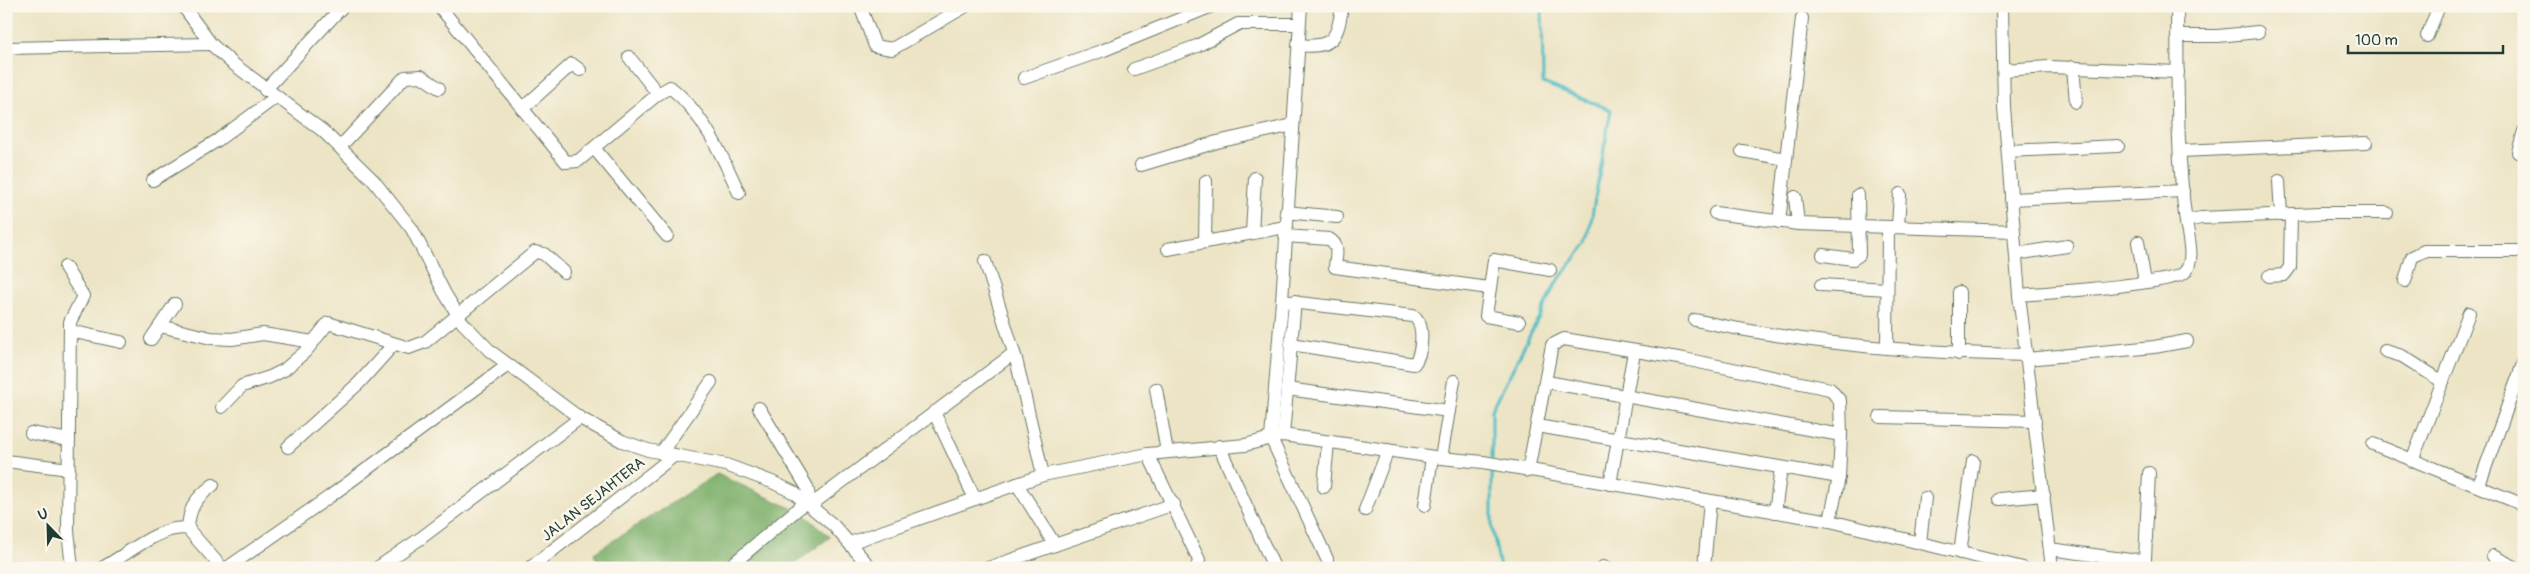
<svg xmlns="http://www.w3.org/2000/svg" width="2530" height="574" viewBox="0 0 2530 574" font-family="Pangolin,sans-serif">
	<rect width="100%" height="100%" fill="#fbf7ec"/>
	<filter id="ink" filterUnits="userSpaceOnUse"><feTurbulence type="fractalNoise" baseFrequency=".02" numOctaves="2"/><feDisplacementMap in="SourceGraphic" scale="10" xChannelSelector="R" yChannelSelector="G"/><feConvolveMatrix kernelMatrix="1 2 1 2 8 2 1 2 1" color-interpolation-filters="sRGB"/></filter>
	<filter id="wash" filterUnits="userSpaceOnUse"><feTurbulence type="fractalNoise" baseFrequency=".0096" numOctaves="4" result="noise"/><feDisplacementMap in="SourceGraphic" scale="20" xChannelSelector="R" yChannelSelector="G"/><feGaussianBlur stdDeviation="1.12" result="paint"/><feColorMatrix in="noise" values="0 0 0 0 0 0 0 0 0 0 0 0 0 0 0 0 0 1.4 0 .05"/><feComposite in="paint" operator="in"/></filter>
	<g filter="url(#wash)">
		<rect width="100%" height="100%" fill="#ece4c5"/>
		<path fill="#7fb16c" stroke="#4f7750" d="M717,474L804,514L830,537L789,568H600L594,553Z"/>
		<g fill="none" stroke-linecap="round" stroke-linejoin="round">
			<g stroke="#4dbcc5" stroke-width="3">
				<path d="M1492,459V410L1556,283L1587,243L1611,110L1543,83L1542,6"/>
				<path d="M1492,466V527L1500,568"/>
			</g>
		</g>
	</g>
	<g filter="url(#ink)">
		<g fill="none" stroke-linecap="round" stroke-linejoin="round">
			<g stroke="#677767" stroke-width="14">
				<g id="minor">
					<path d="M183,6L211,44L232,63L323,131L373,180L412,229L444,292L462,322L490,351L580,418L622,441L648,450L726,465L772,482L793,492L833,525L871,568"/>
					<path d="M439,6L566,162L578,161L658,94L670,87C703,113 722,155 739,193"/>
					<path d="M860,6L875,46L892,49L966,6"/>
					<path d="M1301,6L1282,301L1271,438L1327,559"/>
					<path d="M2002,6L2004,107L2019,295L2052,568"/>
					<path d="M2177,36H2218L2258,32"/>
					<path d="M2427,36L2439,6"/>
					<path d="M1298,45C1333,49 1338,38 1342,6"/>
					<path d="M6,48L211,44"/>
					<path d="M629,57L658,94"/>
					<path d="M2073,67L2076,102"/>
					<path d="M1134,69L1197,46L1238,24H1299"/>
					<path d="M2004,70L2049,67L2178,72"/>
					<path d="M1024,78L1104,50L1212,6"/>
					<path d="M265,90L343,6"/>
					<path d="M522,109L572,64L580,70"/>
					<path d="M340,147L405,77L421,76L439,88"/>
					<path d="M594,148L667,236"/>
					<path d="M1742,151L1786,159"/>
					<path d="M2008,151L2118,146"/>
					<path d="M2181,151L2366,143"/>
					<path d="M2518,152L2524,131"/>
					<path d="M1141,165L1217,142L1293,125"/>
					<path d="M153,180L218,140L276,97"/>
					<path d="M2279,181L2281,215"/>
					<path d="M1795,197L1798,224"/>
					<path d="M2011,199L2183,191"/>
					<path d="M1286,212L1337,217"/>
					<path d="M1715,213L1798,224L2014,231"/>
					<path d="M2186,221L2201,218L2320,213H2387"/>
					<path d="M1779,222L1802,18"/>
					<path d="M1898,226L1900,194"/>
					<path d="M1252,233L1255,178"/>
					<path d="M1285,236L1329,239C1340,245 1336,255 1335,267L1489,288"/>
					<path d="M1205,242L1206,181"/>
					<path d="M2138,242L2145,282"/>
					<path d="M1168,249L1285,227"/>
					<path d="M2016,254L2067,246"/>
					<path d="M1823,255L1853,259L1859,255L1858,195"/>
					<path d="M985,261L1016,359L1043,475"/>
					<path d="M65,267L83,296L70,322L68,531L72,568"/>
					<path d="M2269,276L2284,275L2290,267L2291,214"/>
					<path d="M2405,281L2412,257L2424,251H2524"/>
					<path d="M1821,285L1887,289"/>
					<path d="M2019,295C2043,293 2171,284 2184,273C2196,262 2188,236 2186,222C2176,151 2178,77 2177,6"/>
					<path d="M1282,301L1413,316C1426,323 1422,354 1414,364L1291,344"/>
					<path d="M1695,320C1803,344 1915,353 2027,355"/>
					<path d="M1519,322L1486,316L1494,260L1550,270"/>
					<path d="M160,326L211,338L232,339L263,334L313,342"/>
					<path d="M70,331L121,342"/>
					<path d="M151,339L175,304"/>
					<path d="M1887,347L1888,227"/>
					<path d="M2385,351L2402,356L2443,382"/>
					<path d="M1959,354V292"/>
					<path d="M2027,359L2154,347L2187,341"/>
					<path d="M1547,382L1841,435"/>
					<path d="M1156,389L1167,452"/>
					<path d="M1287,389L1449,411"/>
					<path d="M222,407L242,386L270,377L284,370L306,351L328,323L409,348L425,342L535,252L544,254L564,272"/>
					<path d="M934,412L975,499"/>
					<path d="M1880,417L2035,421"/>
					<path d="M1537,426L1839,477"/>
					<path d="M31,433L69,440"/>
					<path d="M1283,435L1295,301"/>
					<path d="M2373,444L2524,505"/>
					<path d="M1219,446L1273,565"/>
					<path d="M288,447L359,383L393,345"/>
					<path d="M661,453L711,382"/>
					<path d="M1148,454L1199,560L1197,568"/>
					<path d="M1441,458L1454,381"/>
					<path d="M6,461L69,469"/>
					<path d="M2412,461L2469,313"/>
					<path d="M1528,471L1552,345L1564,339L1684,359L1830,389L1840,401L1841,435L1839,477L1830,521"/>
					<path d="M1017,484L1055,545"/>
					<path d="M1610,484L1634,352"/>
					<path d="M2479,485L2524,361"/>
					<path d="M1324,487L1328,442"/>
					<path d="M1999,499L2044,495"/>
					<path d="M811,505L1014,353"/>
					<path d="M1425,505L1432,457"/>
					<path d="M1365,510L1388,450"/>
					<path d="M1775,512L1781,468"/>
					<path d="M188,529C189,507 196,498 213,485"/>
					<path d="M850,543L1043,475L1148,454L1245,445L1283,435L1441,458L1483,462L1830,521L2023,568"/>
					<path d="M1920,543L1925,498"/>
					<path d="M2050,549L2130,560L2145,559L2149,473"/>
					<path d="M1960,553L1973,461"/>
					<path d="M2493,556L2517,568"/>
					<path d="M7,567L26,568"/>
					<path d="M1603,567L1607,568"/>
					<path d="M102,568C125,556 163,523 188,529L222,568"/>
					<path d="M227,568L329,497L508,365"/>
					<path d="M377,568L421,538L580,418"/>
					<path d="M530,568L675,455"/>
					<path d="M728,568L806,502L809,497L807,487L759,408"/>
					<path d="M988,568L1174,504"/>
					<path d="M1704,568L1710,501"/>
				</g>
			</g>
			<use href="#minor" stroke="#fff" stroke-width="12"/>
		</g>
	</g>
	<g text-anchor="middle" stroke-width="5" stroke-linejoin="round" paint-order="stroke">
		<g font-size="15" fill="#1f3d34" stroke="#fbf7ec">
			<text transform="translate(593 499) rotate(-38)" y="5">JALAN SEJAHTERA</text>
		</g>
	</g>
	<rect width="2530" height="574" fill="none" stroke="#fbf7ec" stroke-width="25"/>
	<g transform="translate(48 526) rotate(337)" stroke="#fbf7ec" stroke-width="4" paint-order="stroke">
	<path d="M0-4L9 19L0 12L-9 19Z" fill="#1f3d34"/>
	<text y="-8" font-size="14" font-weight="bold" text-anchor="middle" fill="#1f3d34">U</text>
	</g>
	<path d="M2348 45v8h155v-8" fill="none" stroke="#1f3d34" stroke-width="2.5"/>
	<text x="2355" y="45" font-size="15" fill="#1f3d34" stroke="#fbf7ec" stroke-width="4" paint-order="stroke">100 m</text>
</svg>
